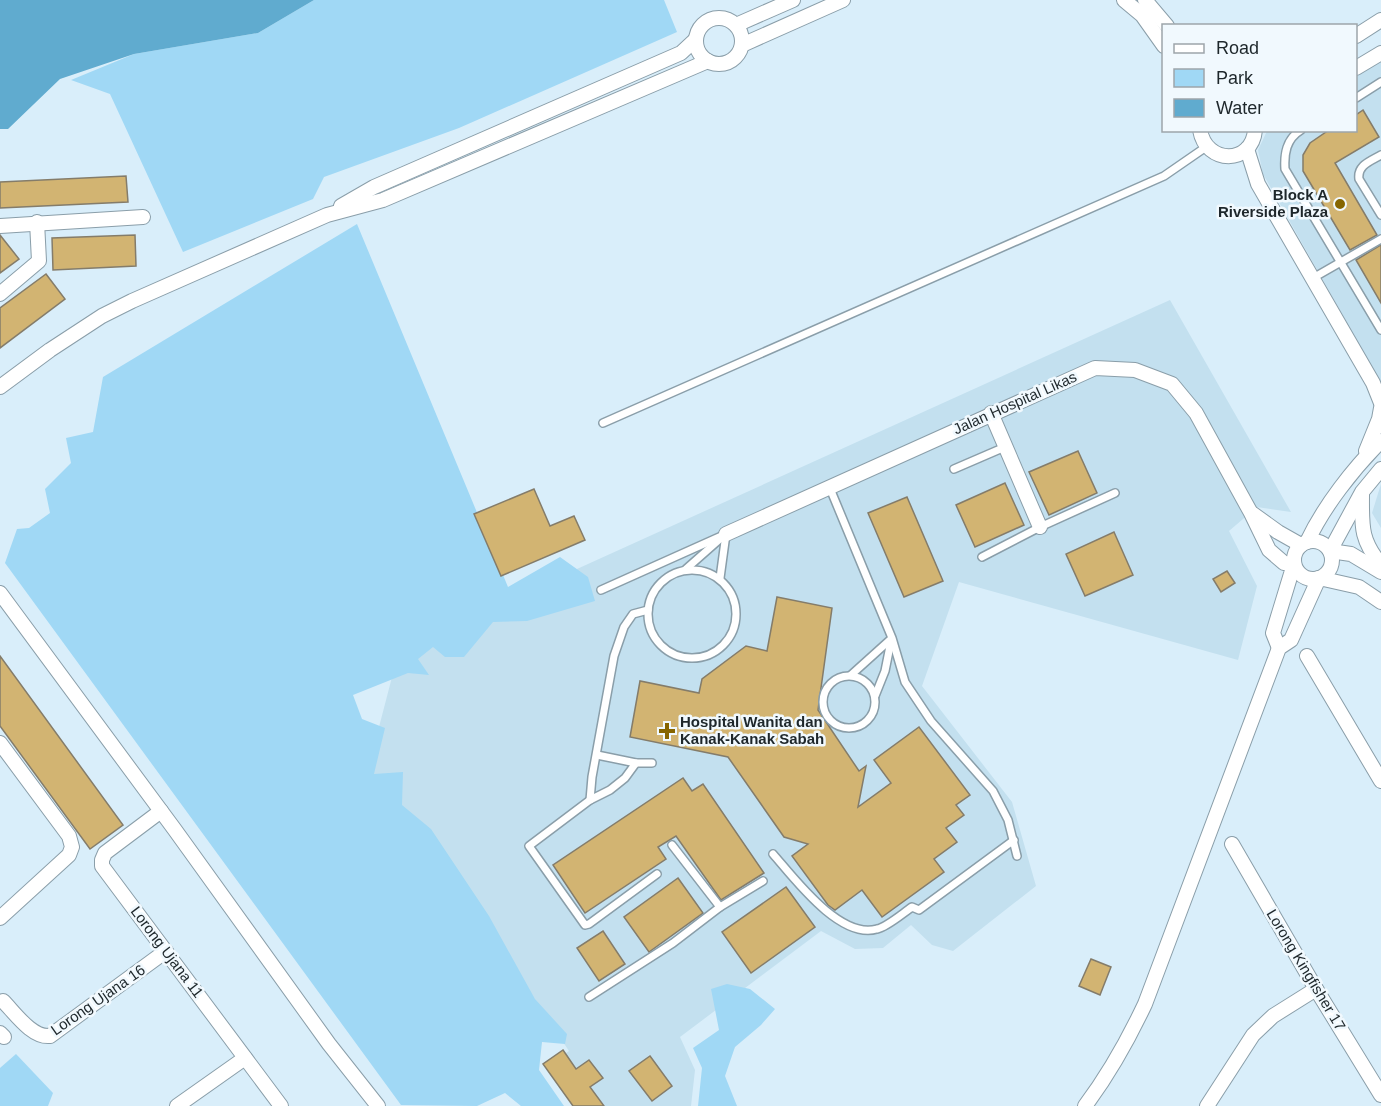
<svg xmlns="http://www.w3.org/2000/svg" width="1381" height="1106" viewBox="0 0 1381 1106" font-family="Helvetica,sans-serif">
	<rect width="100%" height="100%" fill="#d9eefa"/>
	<g fill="#c3e0ef">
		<path d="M1381,61V383L1263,174L1258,150L1267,131L1356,130V76Z"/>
		<path d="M1170,300L1291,512L1257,507L1229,531L1257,586L1238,660L959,582L922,686L1012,802L1036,886L953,951L932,945L911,925L883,948L855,949L821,931L680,1037L695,1070L691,1106H577L546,1067L569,1051L426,835L366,777L398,654L480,613Z"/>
		<path d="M1381,484V528L1372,513Z"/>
	</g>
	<g fill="#a0d8f5">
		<path d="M314,0H664L677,32L459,128L324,177L313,199L183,252L110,94L71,80L134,54L258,33Z"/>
		<path d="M357,224L508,587L560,557L588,577L595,601L527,621L493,622L464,657H445L433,647L418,659L429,675L408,673L353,695L362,719L385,728L374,774L403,772L402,805L431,829L489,916L535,999L567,1034L565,1044L542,1042L539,1070L564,1106H521L505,1093L477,1106L401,1105L5,563L17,529L29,528L50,513L45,489L71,463L66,438L93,432L103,377Z"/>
		<path d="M727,984L750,989L775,1009L761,1025L735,1047L725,1076L737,1106H698L702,1068L693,1048L719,1030L711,989Z"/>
		<path d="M16,1054L53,1093L48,1106H0V1068Z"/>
	</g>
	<path fill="#60abcf" d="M0,0H314L258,33L134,54L60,79L8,129H0Z"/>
	<g fill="#d2b472" stroke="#847c6a" stroke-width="1.5">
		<path d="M1363,110L1379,137L1335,163L1377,235L1350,250L1306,176L1303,171V155L1310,143L1329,130H1356V115Z"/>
		<path d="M126,176L128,202L0,208V182Z"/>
		<path d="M0,235L19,259L0,273Z"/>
		<path d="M135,235L136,266L53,270L52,238Z"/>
		<path d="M1381,245V303L1356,260Z"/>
		<path d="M46,274L65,299L0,348V308Z"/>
		<path d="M1078,451L1097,493L1049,515L1029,472Z"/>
		<path d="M1005,483L1024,525L975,547L956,505Z"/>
		<path d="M534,489L550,526L574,516L585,540L501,576L474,514Z"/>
		<path d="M907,497L943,581L904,597L868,513Z"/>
		<path d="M1114,532L1133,575L1085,596L1066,554Z"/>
		<path d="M1227,571L1235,583L1221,592L1213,579Z"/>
		<path d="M777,597L832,608L818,710L859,771L866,766L858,807L891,783L874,760L919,727L970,795L956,805L964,815L946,828L957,842L934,859L944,872L882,917L862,890L835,910L828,905L792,856L808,844L784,837L728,757L630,737L640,681L699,693L702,679L746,646L767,651Z"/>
		<path d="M0,656L123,825L90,849L0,726Z"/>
		<path d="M683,778L692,791L703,784L764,873L721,900L676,836L658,847L666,859L585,913L553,865Z"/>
		<path d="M678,878L703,913L649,952L624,917Z"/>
		<path d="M786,887L815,927L751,973L722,932Z"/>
		<path d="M603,931L625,964L599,981L577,948Z"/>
		<path d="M1091,959L1111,967L1100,995L1079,986Z"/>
		<path d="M563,1050L576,1069L589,1060L603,1078L590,1087L604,1106H573L543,1064Z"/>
		<path d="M650,1056L672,1086L652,1101L629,1071Z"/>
	</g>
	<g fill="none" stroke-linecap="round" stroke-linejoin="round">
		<g stroke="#8a9ea9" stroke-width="10">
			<g id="lane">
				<path d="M1356,98L1381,82"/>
				<path d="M1301,130C1286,139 1284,154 1285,169L1381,330"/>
				<path d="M1381,155C1371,161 1357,165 1359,179L1381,215"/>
				<path d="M1313,278L1381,239"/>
				<path d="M603,423L1164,176L1206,147"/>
				<path d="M954,469L1005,447"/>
				<path d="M829,486L892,638L905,682L931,721L993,791L1008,820L1017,856"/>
				<path d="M982,557L1040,527L1115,493"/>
				<path d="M686,569L720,539"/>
				<circle cx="692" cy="614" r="44"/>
				<path d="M720,578L726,534"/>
				<path d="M601,590L726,534"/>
				<path d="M851,675L891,639"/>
				<circle cx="849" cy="702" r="26"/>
				<path d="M875,696L885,671L891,641"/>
				<path d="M597,755L636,763L625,778L610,790L590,800L529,846L585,925L589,924L657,874"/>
				<path d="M636,763H652"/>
				<path d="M590,800L592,777L614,656L624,627L633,614L648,610"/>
				<path d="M672,845L720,907"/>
				<path d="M773,854C794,878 840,940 877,929C887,927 903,913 912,907L919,910L1014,840"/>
				<path d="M589,997L673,943L720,907L763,881"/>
			</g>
		</g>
		<g stroke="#8a9ea9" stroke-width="16">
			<g id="street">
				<path d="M1124,0L1142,15L1164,46"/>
				<path d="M1145,0L1167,26"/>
				<circle cx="719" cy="41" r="23"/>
				<path d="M736,25L793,0"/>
				<path d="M1356,36L1381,20"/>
				<path d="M742,45L843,0"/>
				<path d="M1356,68L1381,53"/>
				<path d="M1200,130C1206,165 1252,165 1255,130"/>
				<path d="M1247,149L1258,184L1373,383L1381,403"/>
				<path d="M341,206L374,187L681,53L696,39"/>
				<path d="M0,226L143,217"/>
				<path d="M0,294L39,261L37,222"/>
				<path d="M0,387L50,350L102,316L132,301L327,215L383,200L708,61"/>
				<path d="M991,413L1040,527"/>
				<path d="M1366,451L1379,419L1381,408"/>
				<path d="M1381,469L1362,492L1330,551L1351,554L1381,572"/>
				<path d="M1362,494C1362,526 1360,539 1381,565"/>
				<path d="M1253,514L1278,532L1301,545"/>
				<path d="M726,534L1095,368L1135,370L1172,384L1196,413L1251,513L1269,550L1284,563L1294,564L1273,633L1279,648"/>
				<circle cx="1313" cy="560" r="19"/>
				<path d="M1307,542C1324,506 1353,469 1381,441"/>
				<path d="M0,593L175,830L329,1044L378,1106"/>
				<path d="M1307,656L1381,781"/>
				<path d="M0,743L69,836L72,847L69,855L0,918"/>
				<path d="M161,811L105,853L102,860V866L281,1106"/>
				<path d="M1232,844L1316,989L1381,1095"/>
				<path d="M3,1001C15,1013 32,1038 50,1036L166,951"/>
				<path d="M0,1033L4,1037"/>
				<path d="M177,1106L245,1058"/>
				<path d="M1085,1106C1109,1074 1128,1040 1145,1004L1279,648L1291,640L1319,578L1359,587L1381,602"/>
				<path d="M1207,1106L1253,1035L1273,1016L1316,989"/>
			</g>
		</g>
		<use href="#lane" stroke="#fff" stroke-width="7"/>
		<use href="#street" stroke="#fff" stroke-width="14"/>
	</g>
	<g fill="#866500" stroke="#f1f9fe" stroke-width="2">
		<circle cx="1340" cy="204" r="6"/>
		<path d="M664 722h6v6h6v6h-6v6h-6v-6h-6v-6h6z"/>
	</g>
	<g text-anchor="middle" stroke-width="5" stroke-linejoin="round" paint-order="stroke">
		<g font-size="15" font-weight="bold" fill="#1e272b" stroke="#f1f9fe" text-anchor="end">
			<text x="1328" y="200">Block A<tspan x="1328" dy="17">Riverside Plaza</tspan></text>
			<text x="680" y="727" text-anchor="start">Hospital Wanita dan<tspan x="680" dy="17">Kanak-Kanak Sabah</tspan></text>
		</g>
		<g font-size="15" fill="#1e272b" stroke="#f1f9fe">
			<text transform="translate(1015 403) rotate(-24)" y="5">Jalan Hospital Likas</text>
			<text transform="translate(167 952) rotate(53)" y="5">Lorong Ujana 11</text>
			<text transform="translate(1306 970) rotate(59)" y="5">Lorong Kingfisher 17</text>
			<text transform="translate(98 1000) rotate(-35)" y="5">Lorong Ujana 16</text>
		</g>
	</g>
	<rect x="1162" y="24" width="195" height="108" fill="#f1f9fe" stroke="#9da5aa" stroke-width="1.5"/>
	<rect x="1174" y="44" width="30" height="9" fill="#ffffff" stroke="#9da5aa" stroke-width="1.5"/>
	<text x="1216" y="54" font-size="18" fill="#1e272b">Road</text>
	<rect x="1174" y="69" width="30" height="18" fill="#a0d8f5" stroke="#9da5aa" stroke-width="1.5"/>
	<text x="1216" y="84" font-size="18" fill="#1e272b">Park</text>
	<rect x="1174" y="99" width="30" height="18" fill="#60abcf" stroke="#9da5aa" stroke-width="1.5"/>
	<text x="1216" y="114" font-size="18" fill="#1e272b">Water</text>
</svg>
